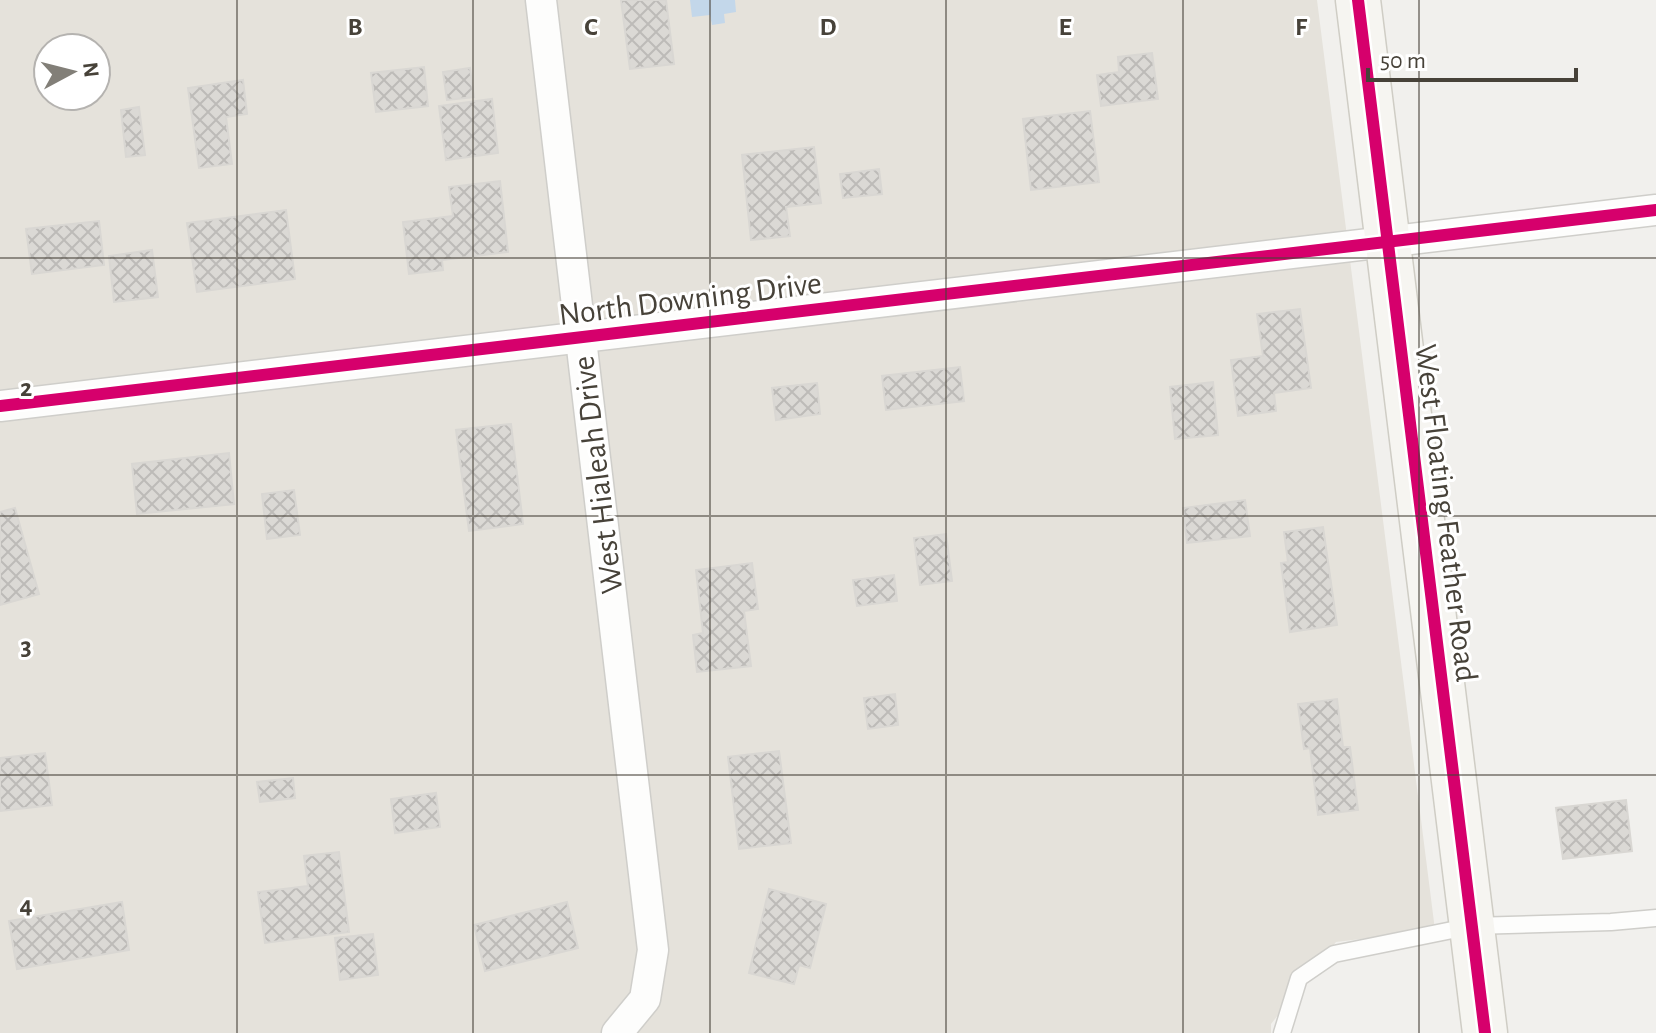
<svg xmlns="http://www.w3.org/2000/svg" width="1656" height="1033" viewBox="0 0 1656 1033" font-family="'Alegreya Sans',sans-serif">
	<defs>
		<pattern id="building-cross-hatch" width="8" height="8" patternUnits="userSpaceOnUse" patternTransform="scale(2)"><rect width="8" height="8" fill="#dbd9d5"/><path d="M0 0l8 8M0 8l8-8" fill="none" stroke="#bdbbb8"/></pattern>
	</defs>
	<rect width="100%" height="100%" fill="#f1f0ed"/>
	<path fill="#e5e2db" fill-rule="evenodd" d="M0,0H1317L1435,930L1336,942L1271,1024V1033H0ZM48,48H96V96H48Z"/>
	<path fill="#c3d7ea" d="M690,0H735L736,12L724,14L725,23L712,25L710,15L692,17Z"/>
	<g fill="url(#building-cross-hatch)" stroke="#d9d7d3" stroke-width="2">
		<path d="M621,0H666L674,64L630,69Z"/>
		<path d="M1152,53L1158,99L1101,106L1097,75L1119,72L1118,57Z"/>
		<path d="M424,67L428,106L376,112L371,73Z"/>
		<path d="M470,68L474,97L447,100L443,72Z"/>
		<path d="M243,80L247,114L226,117L232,164L199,168L188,88Z"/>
		<path d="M492,99L498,153L446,160L439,106Z"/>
		<path d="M139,107L145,155L126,157L121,110Z"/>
		<path d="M1090,111L1099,182L1031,190L1023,119Z"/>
		<path d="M814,147L821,203L786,207L790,236L751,240L742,155Z"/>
		<path d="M879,169L882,194L843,198L840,174Z"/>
		<path d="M500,181L508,252L442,260L443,270L409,274L403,222L453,216L449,187Z"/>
		<path d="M286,210L295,279L197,292L187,223Z"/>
		<path d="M99,221L104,265L32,274L26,229Z"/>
		<path d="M152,250L158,297L114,302L109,256Z"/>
		<path d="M1300,309L1311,388L1274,393L1276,411L1238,416L1231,360L1263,356L1257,314Z"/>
		<path d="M960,367L964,401L886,410L882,376Z"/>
		<path d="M1213,382L1218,435L1175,439L1170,387Z"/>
		<path d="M817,383L820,414L776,420L772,388Z"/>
		<path d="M511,424L523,524L469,531L456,430Z"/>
		<path d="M229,453L234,504L137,514L132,464Z"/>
		<path d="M294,490L300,535L267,539L262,494Z"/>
		<path d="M1245,500L1250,536L1187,543L1183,508Z"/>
		<path d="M15,508L39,594L0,605V512Z"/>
		<path d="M1323,527L1337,625L1290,632L1281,563L1288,562L1284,532Z"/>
		<path d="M946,534L952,581L920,585L914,538Z"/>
		<path d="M752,563L758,609L744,611L751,666L697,672L693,635L703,633L696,570Z"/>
		<path d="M894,575L897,601L857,606L853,580Z"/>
		<path d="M895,694L898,725L868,729L864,698Z"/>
		<path d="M1337,699L1343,747H1350L1358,810L1318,815L1310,748L1304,749L1298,704Z"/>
		<path d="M779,751L791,843L739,849L728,757Z"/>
		<path d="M45,753L52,805L0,811V758Z"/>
		<path d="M293,778L295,798L260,802L257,782Z"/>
		<path d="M436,793L440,827L395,833L391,799Z"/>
		<path d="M1626,800L1632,851L1563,859L1556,808Z"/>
		<path d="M339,852L349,932L265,943L258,892L308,886L304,856Z"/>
		<path d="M769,889L826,904L810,968L799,965L794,984L749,973Z"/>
		<path d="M122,902L129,950L17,969L9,921Z"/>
		<path d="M567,902L578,948L485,971L474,925Z"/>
		<path d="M373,934L378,975L340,980L335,938Z"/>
	</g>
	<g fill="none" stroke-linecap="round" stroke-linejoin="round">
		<g stroke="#cfceca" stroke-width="19">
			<path id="service" d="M1282,1033L1299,978L1334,954L1472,926L1611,922L1656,918"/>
		</g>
		<g stroke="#cfceca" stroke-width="33">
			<g id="minor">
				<path d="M541,0L653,950L645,999L617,1033"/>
				<path d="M0,406L1656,210"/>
			</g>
		</g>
		<g stroke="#cfcdc5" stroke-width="47">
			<path id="secondary" d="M1358,0L1485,1033"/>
		</g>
		<use href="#service" stroke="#fdfdfc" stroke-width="16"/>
		<use href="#minor" stroke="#fdfdfc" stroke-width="30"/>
		<use href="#secondary" stroke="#f6f5f1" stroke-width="44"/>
		<g stroke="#fff" stroke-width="17">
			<g id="cycleway">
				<path d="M1358,0L1485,1033"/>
				<path d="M0,406L1656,210"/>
			</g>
		</g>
		<use href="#cycleway" stroke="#d6006c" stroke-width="12"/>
	</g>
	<path fill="none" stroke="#474239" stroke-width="2" stroke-opacity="0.55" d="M237,0V1033M473,0V1033M710,0V1033M946,0V1033M1183,0V1033M1419,0V1033M0,258H1656M0,516H1656M0,775H1656"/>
	<g text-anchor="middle" stroke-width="6" stroke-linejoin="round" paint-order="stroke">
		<g font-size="32" fill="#474239" stroke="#fff">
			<text transform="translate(690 298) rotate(-7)" y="11">North Downing Drive</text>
			<text transform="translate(597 475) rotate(-97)" y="11">West Hialeah Drive</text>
			<text transform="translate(1447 513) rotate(83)" y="11">West Floating Feather Road</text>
		</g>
	</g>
	<g font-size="26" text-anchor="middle" font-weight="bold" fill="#474239" stroke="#fff" stroke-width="6" stroke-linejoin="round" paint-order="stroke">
		<text x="355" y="35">B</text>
		<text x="591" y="35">C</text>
		<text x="828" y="35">D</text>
		<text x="1065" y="35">E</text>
		<text x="1301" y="35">F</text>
		<text x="26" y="396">2</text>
		<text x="26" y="655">3</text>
		<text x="26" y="913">4</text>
	</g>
	<g transform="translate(72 72) rotate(83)"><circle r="38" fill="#ffffff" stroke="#b5b3b0" stroke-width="2"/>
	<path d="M0-6L14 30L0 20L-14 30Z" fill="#827f78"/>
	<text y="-12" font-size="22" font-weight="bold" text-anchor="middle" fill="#474239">N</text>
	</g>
	<path d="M1368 68v12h208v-12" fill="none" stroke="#474239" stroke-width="4"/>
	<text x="1380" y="68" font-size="24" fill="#474239" stroke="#ffffff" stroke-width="6" paint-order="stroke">50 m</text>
</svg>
